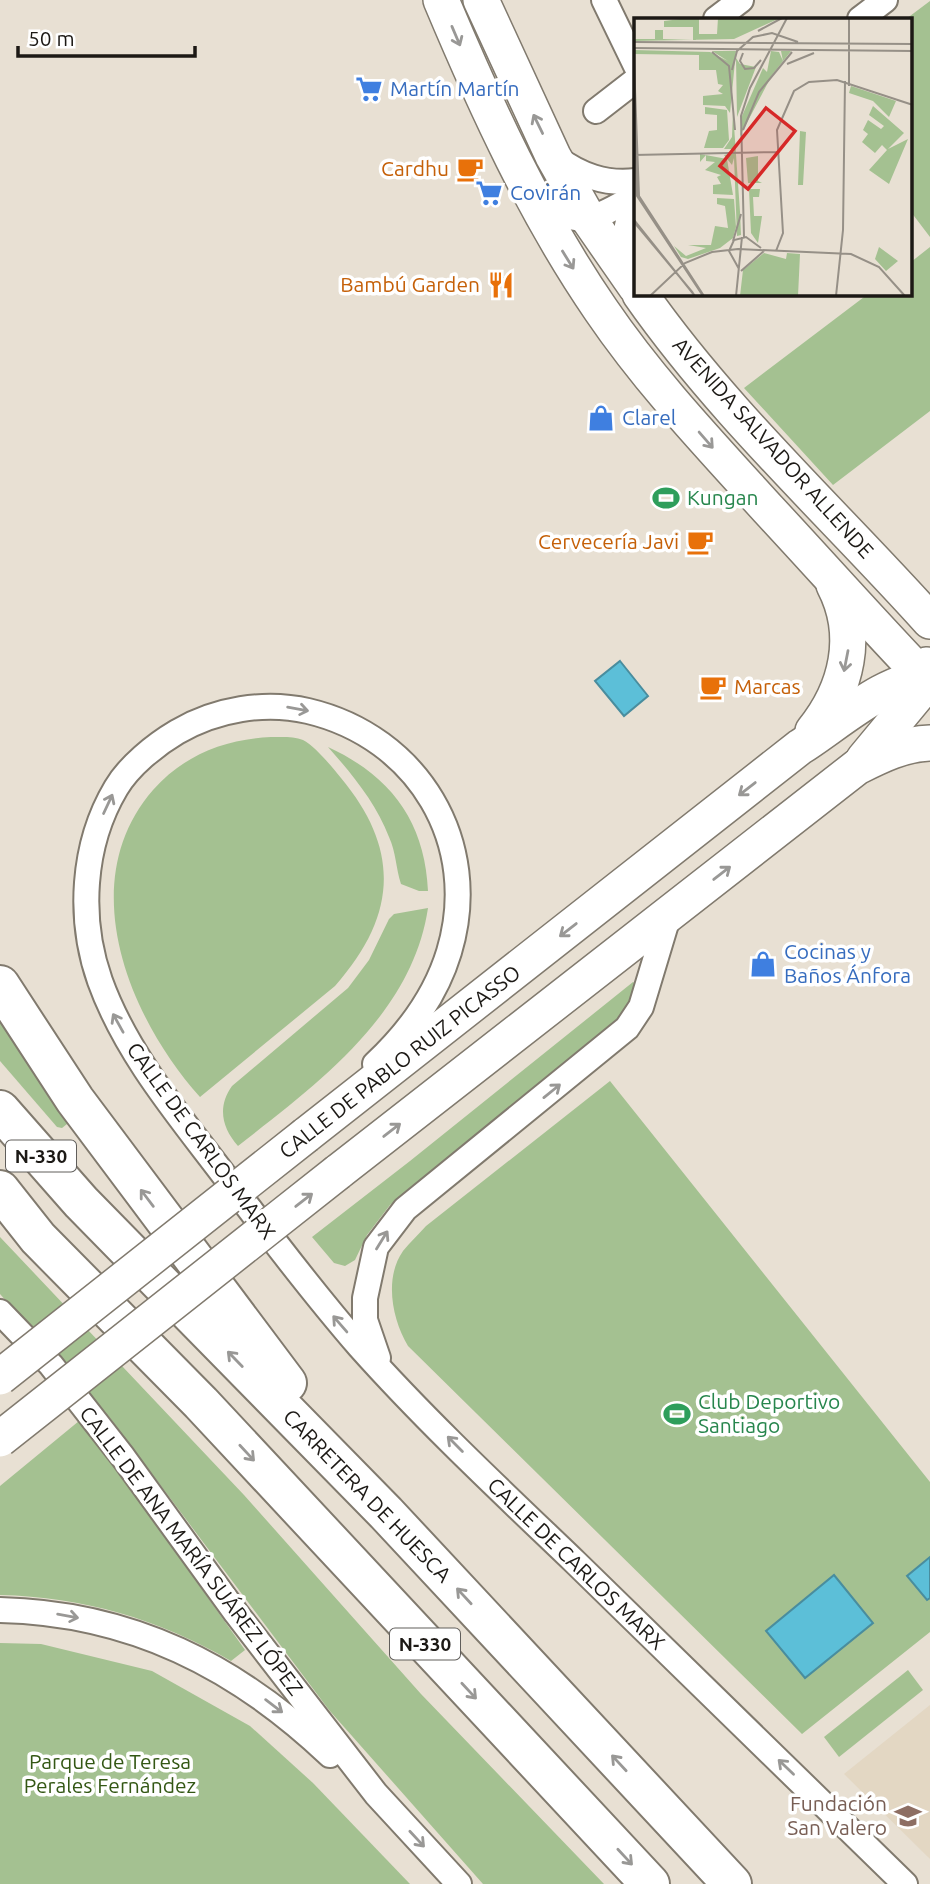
<svg xmlns="http://www.w3.org/2000/svg" width="930" height="1884" viewBox="0 0 930 1884" font-family="Ubuntu,sans-serif">
	<rect width="100%" height="100%" fill="#e8e0d3"/>
	<path fill="#e3d7c3" d="M930,1705V1859L844,1774Z"/>
	<g fill="#a4c191">
		<path d="M930,1V237L911,212V19H906Z"/>
		<path d="M930,247V411L833,485L744,388L868,294H911V262Z"/>
		<path d="M271,737C280,737 294,736 303,740C315,746 332,767 341,778C401,850 397,916 335,986L200,1097C129,1018 73,882 153,790C184,755 225,739 271,737Z"/>
		<path d="M328,747C391,776 425,822 428,891H419L401,884C396,869 396,852 389,837C376,803 352,774 328,747Z"/>
		<path d="M428,908C412,1015 318,1083 238,1146C222,1128 217,1107 232,1086L348,988L369,960L389,919L394,914Z"/>
		<path d="M633,982L636,984L628,1006L612,1026L390,1205L367,1235L355,1260L345,1266L334,1263L312,1237L410,1161Z"/>
		<path d="M0,1015L67,1119V1124L62,1128L57,1127L0,1061Z"/>
		<path d="M610,1081L930,1482V1632L802,1734L408,1346C392,1319 384,1278 403,1251C410,1242 419,1234 426,1226Z"/>
		<path d="M0,1237L244,1495L421,1694L604,1884H483L329,1710L110,1418L0,1294Z"/>
		<path d="M79,1421L131,1489L245,1650L231,1661C159,1619 83,1597 0,1595V1486Z"/>
		<path d="M0,1643L41,1644L152,1671L250,1726L313,1783L410,1884H0Z"/>
		<path d="M908,1670L923,1690L839,1757L824,1737Z"/>
	</g>
	<g fill="#5cbfd8" stroke="#498d9e" stroke-width="2">
		<path d="M620,661L648,696L624,716L595,681Z"/>
		<path d="M930,1557V1598L927,1600L907,1576Z"/>
		<path d="M834,1575L873,1623L805,1678L766,1631Z"/>
	</g>
	<g fill="none" stroke-linecap="round" stroke-linejoin="round">
		<g stroke="#817a6e" stroke-width="28">
			<g id="street">
				<path d="M604,0L636,66"/>
				<path d="M716,19L741,0"/>
				<path d="M860,19L885,0"/>
				<path d="M596,111L636,80"/>
				<path d="M555,157C580,175 605,185 636,181"/>
				<path d="M535,200C582,229 590,221 636,196"/>
				<path d="M628,273C624,248 623,224 636,201"/>
				<path d="M375,1064C408,1033 436,995 449,952C482,843 418,737 308,711C265,701 216,709 177,732C155,745 129,766 116,788C82,845 78,919 100,981C127,1056 182,1119 230,1183C272,1239 314,1294 360,1347C427,1422 502,1492 575,1562C685,1669 795,1776 905,1884"/>
				<path d="M0,1312L51,1365L123,1457L236,1613L376,1794L459,1884"/>
				<path d="M378,1358L365,1320V1298L376,1247L405,1209L627,1028L641,1007L669,914"/>
				<path d="M0,1610C131,1613 236,1666 330,1755"/>
			</g>
		</g>
		<g stroke="#817a6e" stroke-width="38">
			<g id="secondary">
				<path d="M441,0C486,107 535,214 601,310C650,382 710,445 768,509C822,567 875,627 930,684"/>
				<path d="M481,0L553,156L588,218L636,287"/>
				<path d="M640,294C724,414 833,513 930,621"/>
				<path d="M813,731C847,689 860,635 834,585"/>
				<path d="M864,759L917,695L927,665"/>
				<path d="M306,1135L800,747C833,727 891,674 930,679"/>
				<path d="M338,1172L857,767C881,755 903,744 930,743"/>
			</g>
		</g>
		<g stroke="#817a6e" stroke-width="42">
			<g id="highway">
				<path d="M0,985L75,1100L287,1383"/>
				<path d="M0,1110L81,1202L386,1513L732,1884"/>
				<path d="M0,1190L38,1238L201,1403L650,1884"/>
			</g>
		</g>
		<use href="#street" stroke="#fff" stroke-width="24"/>
		<use href="#secondary" stroke="#fff" stroke-width="35"/>
		<use href="#highway" stroke="#fff" stroke-width="38"/>
		<g stroke="#817a6e" stroke-width="38" stroke-linecap="butt">
			<g id="secondary-bridge">
				<path d="M0,1377L306,1135"/>
				<path d="M0,1439L338,1172"/>
			</g>
		</g>
		<use href="#secondary-bridge" stroke="#fff" stroke-width="35"/>
	</g>
	<defs><path id="oneway-shaft" d="M-6 0H5M1.5-3L5.5 0L1.5 3" fill="none" stroke-width="1.6" stroke-linecap="round" stroke-linejoin="round" transform="scale(1.75)"/></defs>
	<g stroke="#999896">
		<use href="#oneway-shaft" transform="translate(456 36) rotate(67)"/>
		<use href="#oneway-shaft" transform="translate(538 124) rotate(-116)"/>
		<use href="#oneway-shaft" transform="translate(568 260) rotate(58)"/>
		<use href="#oneway-shaft" transform="translate(706 440) rotate(49)"/>
		<use href="#oneway-shaft" transform="translate(846 661) rotate(101)"/>
		<use href="#oneway-shaft" transform="translate(298 709) rotate(10)"/>
		<use href="#oneway-shaft" transform="translate(747 789) rotate(142)"/>
		<use href="#oneway-shaft" transform="translate(108 804) rotate(-65)"/>
		<use href="#oneway-shaft" transform="translate(722 873) rotate(-38)"/>
		<use href="#oneway-shaft" transform="translate(568 930) rotate(142)"/>
		<use href="#oneway-shaft" transform="translate(118 1023) rotate(-119)"/>
		<use href="#oneway-shaft" transform="translate(552 1091) rotate(-39)"/>
		<use href="#oneway-shaft" transform="translate(392 1130) rotate(-38)"/>
		<use href="#oneway-shaft" transform="translate(147 1198) rotate(-127)"/>
		<use href="#oneway-shaft" transform="translate(304 1200) rotate(-38)"/>
		<use href="#oneway-shaft" transform="translate(382 1240) rotate(-58)"/>
		<use href="#oneway-shaft" transform="translate(340 1324) rotate(-131)"/>
		<use href="#oneway-shaft" transform="translate(235 1359) rotate(-134)"/>
		<use href="#oneway-shaft" transform="translate(455 1444) rotate(-135)"/>
		<use href="#oneway-shaft" transform="translate(247 1453) rotate(47)"/>
		<use href="#oneway-shaft" transform="translate(464 1596) rotate(-133)"/>
		<use href="#oneway-shaft" transform="translate(68 1616) rotate(10)"/>
		<use href="#oneway-shaft" transform="translate(469 1691) rotate(47)"/>
		<use href="#oneway-shaft" transform="translate(274 1706) rotate(37)"/>
		<use href="#oneway-shaft" transform="translate(619 1763) rotate(-133)"/>
		<use href="#oneway-shaft" transform="translate(786 1767) rotate(-136)"/>
		<use href="#oneway-shaft" transform="translate(417 1839) rotate(47)"/>
		<use href="#oneway-shaft" transform="translate(625 1857) rotate(47)"/>
	</g>
	<defs>
		<g id="supermarket-bare" transform="scale(2.1)"><path d="M-6-5.5h2.5l.6 2H6L4.5 2H-2.5L-4.4-4H-6ZM-1.5 3.2a1.3 1.3 0 1 0 .1 0ZM3 3.2a1.3 1.3 0 1 0 .1 0Z" fill="#3f7fe0" stroke="#fff" stroke-width="2.5" paint-order="stroke"/></g>
		<g id="cafe-bare" transform="scale(2.1)"><path d="M-5.5-4.5H6V0H3Q3 3.5 0 3.5H-2.5Q-5.5 3.5-5.5 0ZM3-3.2v2h1.7v-2ZM-6 4.5H4V6H-6Z" fill="#e8710a" stroke="#fff" stroke-width="2.5" paint-order="stroke"/></g>
		<g id="restaurant-bare" transform="scale(2.1)"><path d="M-5-6h1v4h1v-4h1v4h1v-4h1v5L-1.5 .5V6h-2V.5L-5-1ZM5-6V6H3V1.5H1.5Q1.5-4 5-6Z" fill="#e8710a" stroke="#fff" stroke-width="2.5" paint-order="stroke"/></g>
		<g id="shop-bare" transform="scale(2.1)"><path d="M-5-2.5h2.3a2.7 3.5 0 0 1 5.4 0H5L5.5 6h-11ZM-1.5-2.5h3a1.5 2.3 0 0 0-3 0Z" fill="#3f7fe0" stroke="#fff" stroke-width="2.5" paint-order="stroke"/></g>
		<g id="stadium-bare" transform="scale(2.1)"><path d="M0-5a6.5 5 0 1 0 0 10a6.5 5 0 1 0 0-10ZM-3.5-1.8h7v3.6h-7Z" fill="#2e9e5b" stroke="#fff" stroke-width="2.5" paint-order="stroke"/></g>
		<g id="school-bare" transform="scale(2.1)"><path d="M0-5L7-2L0 1L-7-2ZM-4 1L0 2.5L4 1V4Q0 6-4 4Z" fill="#8d6e63" stroke="#fff" stroke-width="2.5" paint-order="stroke"/></g>
	</defs>
	<g fill-rule="evenodd">
		<use href="#supermarket-bare" x="369" y="89"/>
		<use href="#cafe-bare" x="470" y="169"/>
		<use href="#supermarket-bare" x="489" y="193"/>
		<use href="#restaurant-bare" x="501" y="285"/>
		<use href="#shop-bare" x="601" y="418"/>
		<use href="#stadium-bare" x="666" y="498"/>
		<use href="#cafe-bare" x="700" y="542"/>
		<use href="#cafe-bare" x="713" y="687"/>
		<use href="#shop-bare" x="763" y="964"/>
		<use href="#stadium-bare" x="677" y="1414"/>
		<use href="#school-bare" x="908" y="1816"/>
	</g>
	<g text-anchor="middle" stroke-width="7" stroke-linejoin="round" paint-order="stroke">
		<g fill="#fff" stroke="#605e5b" stroke-width="2">
			<rect x="6" y="1140.5" width="70" height="31" rx="5"/>
			<rect x="390" y="1628.5" width="70" height="31" rx="5"/>
		</g>
		<g font-size="19" font-weight="bold" fill="#1c1915">
			<text x="41" y="1163">N-330</text>
			<text x="425" y="1651">N-330</text>
		</g>
		<g font-size="21" fill="#366cbe" stroke="#fff" text-anchor="start">
			<text x="390" y="96">Martín Martín</text>
			<text x="510" y="200">Covirán</text>
			<text x="622" y="425">Clarel</text>
			<text x="784" y="959">Cocinas y<tspan x="784" dy="24">Baños Ánfora</tspan></text>
		</g>
		<g font-size="21" fill="#c56008" stroke="#fff" text-anchor="end">
			<text x="449" y="176">Cardhu</text>
			<text x="480" y="292">Bambú Garden</text>
			<text x="679" y="549">Cervecería Javi</text>
			<text x="734" y="694" text-anchor="start">Marcas</text>
		</g>
		<g font-size="21" fill="#1c1915" stroke="#fff">
			<text transform="translate(773 448) rotate(48)" y="7">AVENIDA SALVADOR ALLENDE</text>
			<text transform="translate(400 1062) rotate(-38)" y="7">CALLE DE PABLO RUIZ PICASSO</text>
			<text transform="translate(201 1141) rotate(54)" y="7">CALLE DE CARLOS MARX</text>
			<text transform="translate(367 1496) rotate(46)" y="7">CARRETERA DE HUESCA</text>
			<text transform="translate(191 1551) rotate(53)" y="7">CALLE DE ANA MARÍA SUÁREZ LÓPEZ</text>
			<text transform="translate(576 1564) rotate(44)" y="7">CALLE DE CARLOS MARX</text>
		</g>
		<g font-size="21" fill="#27864d" stroke="#fff" text-anchor="start">
			<text x="687" y="505">Kungan</text>
			<text x="698" y="1409">Club Deportivo<tspan x="698" dy="24">Santiago</tspan></text>
		</g>
		<g font-size="21" fill="#335714" stroke="#fff">
			<text x="110" y="1769">Parque de Teresa<tspan x="110" dy="24">Perales Fernández</tspan></text>
		</g>
		<g font-size="21" fill="#785e54" stroke="#fff" text-anchor="end">
			<text x="887" y="1811">Fundación<tspan x="887" dy="24">San Valero</tspan></text>
		</g>
	</g>
	<g transform="translate(634 18)">
		<rect width="278" height="278" fill="#e8e0d3"/>
		<path d="M55,0H65V16H83L84,0H146L100,21L0,23L2,11L1,21H21V12H29V21L59,22V9H30V3ZM0,32L76,34L94,43L78,33H102L96,95L91,88L69,87V78L89,76L84,73L89,67L84,66L82,52H65V37L0,36ZM137,33L145,34L149,43L147,33H157L138,57L106,118L108,98L129,50L133,54ZM102,40L106,46L122,49L103,99ZM217,68L262,83L255,99L239,83L215,75ZM239,88L270,115L254,131L274,121L255,166L235,152L253,132L248,127L241,135L228,124L234,116L229,112L234,102L247,111L250,108L235,97ZM71,89L93,92L95,122L89,130H70L75,113L83,112V97L71,96ZM99,93L106,194L107,217L103,218L100,140L98,147L90,137L100,135V131H90L98,119ZM166,113L172,114L169,167H164ZM66,136L93,141L99,177L79,176V167L87,166L83,159L87,157L71,152L81,144L72,143V137L66,144ZM124,138V163L128,165H114L112,140ZM115,171H126L125,179H119L120,198H128L124,225L117,215ZM83,180L100,181L102,209L99,220L86,230L54,241L47,239L40,228L52,238L72,230L54,227H77L81,208L94,210L91,188L83,186ZM245,229L264,243L252,253L241,241ZM130,235L152,241L153,235L166,236L164,278H106L109,252Z" fill="#a4c191"/>
		<path fill="none" stroke="#969087" stroke-width="2" d="M124,13L148,0M0,24L279,26M0,30L279,33M78,34L95,48L101,112M109,35L106,43L111,51L120,50L127,42M0,44L5,178L70,278M0,46L3,178L69,278M153,46L180,35M98,52L103,33L119,19L138,15L164,24M215,68V0M109,112L125,74L158,34M0,137L144,134M0,202L61,278M0,204L59,275M110,219L107,98L116,70L153,0M99,223L107,196M142,233L149,215L143,112L160,73L175,64L203,62L279,87M105,251L95,233L100,222L112,219L127,230M107,253L130,233M16,278L51,245L78,234L104,231L217,236L245,249L271,278M102,278L108,219M202,278L209,212L211,63"/>
		<path fill="#d62828" fill-opacity="0.15" stroke="#d62828" stroke-width="3.5" d="M132,90L161,113L114,171L86,148Z"/>
		<rect width="278" height="278" fill="none" stroke="#1c1915" stroke-width="3.5"/>
	</g>
	<path d="M18 46v10h177v-10" fill="none" stroke="#1c1915" stroke-width="3.5"/>
	<text x="28" y="46" font-size="21" fill="#1c1915" stroke="#ffffff" stroke-width="5" paint-order="stroke">50 m</text>
</svg>
